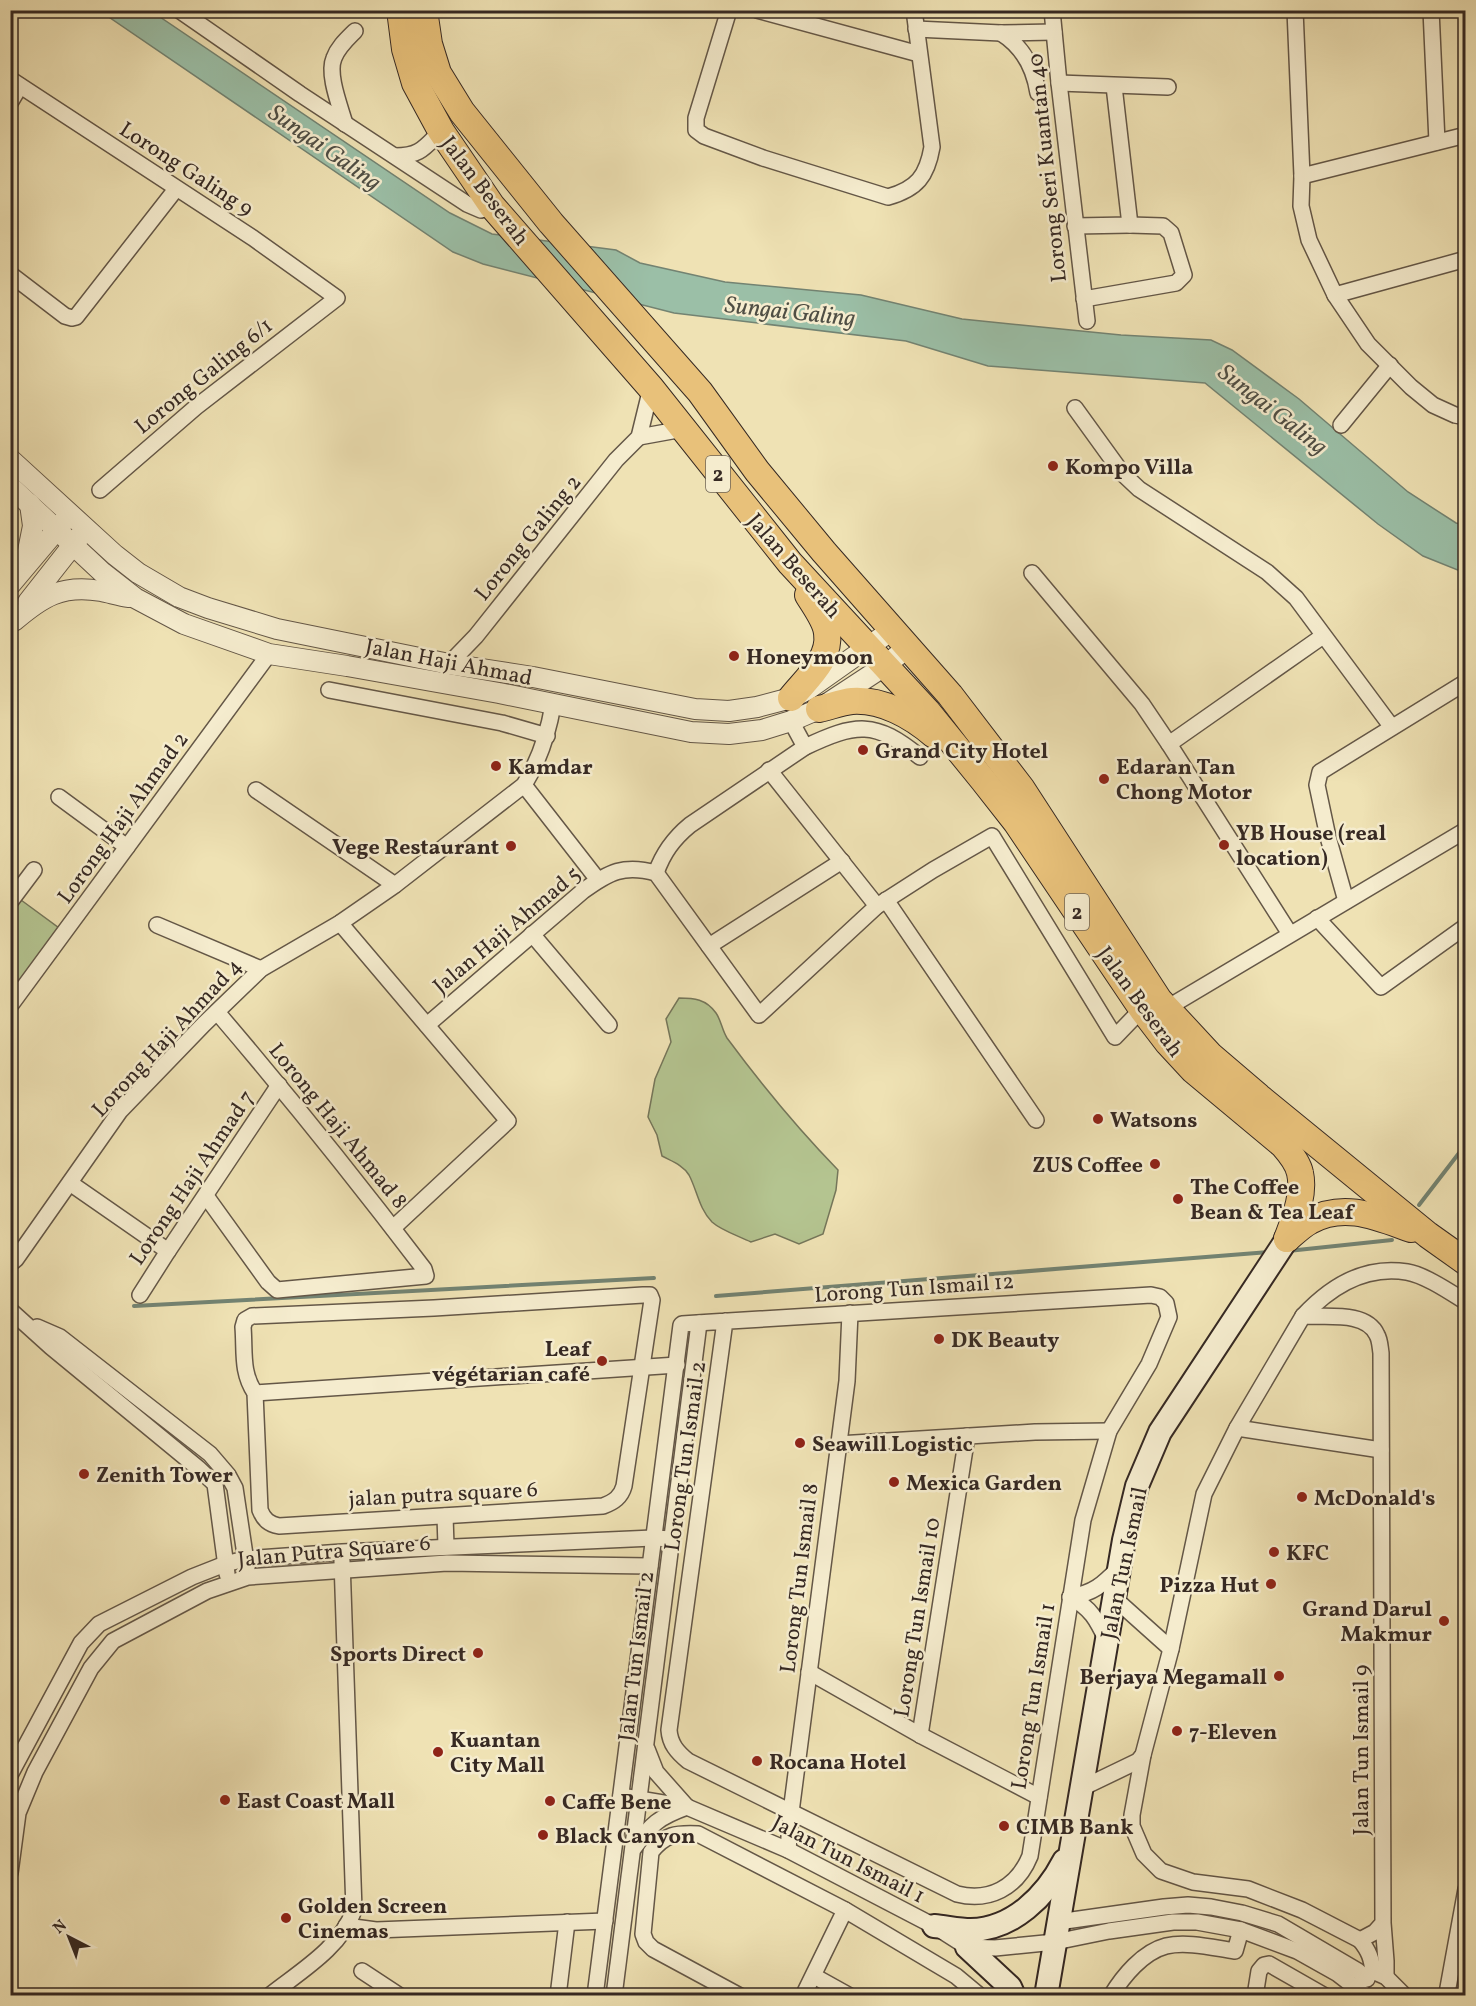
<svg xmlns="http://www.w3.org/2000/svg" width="1476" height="2006" viewBox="0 0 1476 2006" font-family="Vollkorn,serif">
	<rect width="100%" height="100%" fill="#efe2b4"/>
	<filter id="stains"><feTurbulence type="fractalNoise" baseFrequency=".00333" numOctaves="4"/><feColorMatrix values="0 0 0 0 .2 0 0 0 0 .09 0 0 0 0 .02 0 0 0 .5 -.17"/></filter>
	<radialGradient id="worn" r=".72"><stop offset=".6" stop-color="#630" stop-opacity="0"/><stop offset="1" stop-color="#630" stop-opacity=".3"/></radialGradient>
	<g fill="#b4c490" stroke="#75765a" stroke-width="1.5">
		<path d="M21,900L59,928L11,994V914Z"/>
		<path d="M679,998C694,998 706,999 716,1013C721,1020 722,1030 727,1038C761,1084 798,1129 838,1170L836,1190L823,1234L799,1244L775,1234L751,1242C739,1236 722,1231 712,1222C699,1209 697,1190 689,1175C683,1165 671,1161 662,1156L657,1135L648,1117L655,1079L671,1042L666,1019Z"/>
	</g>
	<path fill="#9bbfa7" stroke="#738372" stroke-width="1.5" d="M100,11H151L450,213L492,234L616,250L640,263L725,282L861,295L962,319L1121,335L1211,340L1232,350L1299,399L1408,492L1456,523L1465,525V573L1423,556L1378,524L1205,383L988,366L906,341L674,313L483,264L453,252Z"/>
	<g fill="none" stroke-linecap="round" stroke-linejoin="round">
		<g stroke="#738372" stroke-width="4">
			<path d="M1419,1205L1466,1144"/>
			<path d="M1288,1251L1392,1240"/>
			<path d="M716,1296L1269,1252"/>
			<path d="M134,1306L654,1278"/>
		</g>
		<g stroke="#645747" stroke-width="18">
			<g id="minor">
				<path d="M179,10L300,94L467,204L481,210L492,206"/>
				<path d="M729,10L696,118V130L704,136L763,158L888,197C917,189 927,176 932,147L914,10"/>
				<path d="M757,10L919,54"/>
				<path d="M1052,10L1059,83L1087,321"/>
				<path d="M1295,10L1302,176L1301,206L1309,240L1335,295L1368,344L1411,387L1433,405L1455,415L1466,417"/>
				<path d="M1431,10L1437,142"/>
				<path d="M916,29L1001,33L1054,32"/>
				<path d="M1001,33C1022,46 1034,68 1038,93"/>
				<path d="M10,79L253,238L337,298L196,407L100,490"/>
				<path d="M1059,83L1168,87"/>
				<path d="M10,103L20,86"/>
				<path d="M345,124C340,106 327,74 334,58C338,47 347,39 355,31"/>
				<path d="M395,156C420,156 424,148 441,131"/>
				<path d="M1302,176L1466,135"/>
				<path d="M1075,226L1130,225L1114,86"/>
				<path d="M10,274L65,316L72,318L76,317L176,189"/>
				<path d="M1335,295L1466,259"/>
				<path d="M1084,299L1176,283L1184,275L1171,233L1163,226L1130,225"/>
				<path d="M1075,408L1122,473L1139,489L1267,572L1296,598L1391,726"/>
				<path d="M1341,425L1390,365"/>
				<path d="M639,437L683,429"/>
				<path d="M1032,573L1142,704L1169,744L1290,934"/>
				<path d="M449,664L476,636L616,460L639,437L651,388"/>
				<path d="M329,690L502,723L547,736"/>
				<path d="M791,721L805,747"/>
				<path d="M1169,744L1323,636"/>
				<path d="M769,770L877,906"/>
				<path d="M524,785L598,880"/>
				<path d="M256,790L395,885"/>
				<path d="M59,797L127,847"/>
				<path d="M656,873C663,853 673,839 690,825L805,747C856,723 875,720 920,757"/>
				<path d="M886,900L1036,1120"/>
				<path d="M1346,901L1328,837L1317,785L1320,772L1466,682"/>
				<path d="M10,902L34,870"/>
				<path d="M1317,918L1381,987L1466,926"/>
				<path d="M340,923L508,1121L393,1228"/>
				<path d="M157,925L261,969"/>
				<path d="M532,934L609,1025"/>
				<path d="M709,946L842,861"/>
				<path d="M10,1006L269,654"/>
				<path d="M1167,1008L1466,830"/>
				<path d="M427,1025L583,891C609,872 624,864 656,873L759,1015L877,906L933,870L992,836L1115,1037L1142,1009"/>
				<path d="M70,1183L168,1251"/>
				<path d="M206,1196L268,1282L277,1290L426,1276L424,1269C357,1181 288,1095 217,1012"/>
				<path d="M10,1264L16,1259L120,1111L204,1024L261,969L340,923L395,885L524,785C540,759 548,734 553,705"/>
				<path d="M140,1295L168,1251L279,1085"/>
				<path d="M643,1295H650L652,1300L624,1486C621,1497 614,1502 603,1506L279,1526C269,1524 264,1520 260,1510L255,1393C241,1372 245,1352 243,1327L245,1320L252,1316L434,1308Z"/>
				<path d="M10,1310L51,1347L198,1468L215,1484L227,1574"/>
				<path d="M1303,1316C1330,1287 1365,1265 1407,1272C1425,1275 1450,1292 1466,1302"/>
				<path d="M37,1327L60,1337L210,1454L228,1475L235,1488L247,1568"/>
				<path d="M255,1393L677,1365"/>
				<path d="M1237,1428L1381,1450"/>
				<path d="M838,1444L1035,1432L1109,1431"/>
				<path d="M445,1516L446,1546"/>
				<path d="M1070,1597C1091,1608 1097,1620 1107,1641"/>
				<path d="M1070,1597C1094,1593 1102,1585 1119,1568"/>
				<path d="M1114,1598L1171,1649"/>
				<path d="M809,1672L920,1735L1039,1797"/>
				<path d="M920,1735L967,1436"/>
				<path d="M647,1749L656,1772L687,1807"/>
				<path d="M10,1775L81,1643L99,1624L192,1577L225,1564L245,1559L342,1552L653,1538L673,1539"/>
				<path d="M1082,1788L1138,1761L1143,1755"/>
				<path d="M621,1796L687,1807L788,1850L934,1926L967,1947L995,1948L1055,1942L1109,1931L1173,1922H1197L1241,1930L1297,1951L1338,1974L1364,1994"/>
				<path d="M634,1848C651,1824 659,1817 687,1807"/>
				<path d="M788,1850L791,1812L847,1381L850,1313"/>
				<path d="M10,1873L18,1813L35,1772L91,1668L113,1641L207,1591L248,1577L447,1563L650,1566"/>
				<path d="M1058,1922L1164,1907L1188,1905L1211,1907L1242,1913L1278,1924L1358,1971L1367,1979"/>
				<path d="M1383,1923L1375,1932L1360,1940L1302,1910L1248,1889L1193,1882L1161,1871L1144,1854L1132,1826V1815L1143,1755L1171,1649L1204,1494L1237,1428L1303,1316C1324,1318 1366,1310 1377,1335C1380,1340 1380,1347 1381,1353L1383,1923L1386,1961V1977"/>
				<path d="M346,1926L376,1930L605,1921"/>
				<path d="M1360,1940C1369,1951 1372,1959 1373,1973"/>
				<path d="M362,1971L400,1996"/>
				<path d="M1377,1973L1386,1977L1405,1996"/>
				<path d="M814,1976L850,1996"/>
				<path d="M269,1996C299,1972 341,1948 354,1910L342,1561"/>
				<path d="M558,1996L567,1922"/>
				<path d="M595,1996L681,1325L682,1324C838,1314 994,1305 1151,1295L1160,1297L1166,1303L1169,1317L1149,1364L1109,1431L1083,1520L1030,1856C1017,1888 989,1902 957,1894L688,1761C677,1752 670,1744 669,1730L725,1321"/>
				<path d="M614,1996L699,1323"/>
				<path d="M740,1996L653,1949L646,1942L643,1934L651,1852C665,1834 676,1833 698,1834L845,1910L956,1976L980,1996"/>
				<path d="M803,1996L845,1910"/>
				<path d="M1111,1996C1123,1976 1143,1952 1166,1946C1187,1941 1214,1948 1235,1951L1241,1930"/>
				<path d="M1255,1996L1259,1971L1264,1965L1269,1964L1325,1996"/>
				<path d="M1445,1996L1447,1993L1466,1889"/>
			</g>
		</g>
		<g stroke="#645747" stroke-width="22">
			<g id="tertiary">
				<path d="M10,459L115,555L138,573L179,597L208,608L277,629L449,664L533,677L695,709L729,711L757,707L791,698L807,690L892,630"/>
				<path d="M10,486L103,573L135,598L184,624L269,654L347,666L499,693L691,732L729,734L762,730L791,721L819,709L886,665L908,647"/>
				<path d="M25,566L33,526L30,504"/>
				<path d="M10,585L64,521"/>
				<path d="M28,602L80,536"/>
				<path d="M14,621C42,597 62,584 101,591C111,593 120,596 129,597"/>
			</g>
		</g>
		<g stroke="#362923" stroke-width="26">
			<g id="secondary">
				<path d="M934,1926C946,1927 959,1930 971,1930C1013,1929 1046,1896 1064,1861"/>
				<path d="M967,1947L1010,1987L1014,1996"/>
				<path d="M1046,1996L1124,1540L1137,1486L1160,1432L1287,1239"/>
			</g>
		</g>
		<g stroke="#362923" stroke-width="28">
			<g id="trunk">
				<path d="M400,10L405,49L415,83L441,131L492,206L651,388L790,563L927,711L983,780L1016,822L1142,1009L1168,1043L1193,1070L1283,1145C1290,1153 1298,1163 1300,1173C1305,1195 1294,1220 1287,1239"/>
				<path d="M424,10L429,44L438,73L462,112L551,223L700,392L757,471L824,552L950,695L1022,789L1159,1000L1211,1056L1259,1097L1428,1235L1466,1262"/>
				<path d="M791,698C806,679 831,659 827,633C826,621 814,605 808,595"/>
				<path d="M819,709C829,707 841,702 852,701C882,699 912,716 934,735"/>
				<path d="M1287,1239C1294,1233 1302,1225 1310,1221C1344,1202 1377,1217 1411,1229"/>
			</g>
		</g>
		<use href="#minor" stroke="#f5ecce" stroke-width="15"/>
		<use href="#tertiary" stroke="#f5ecce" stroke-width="20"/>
		<use href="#secondary" stroke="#f5ecce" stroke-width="22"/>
		<use href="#trunk" stroke="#e8c17a" stroke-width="26"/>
	</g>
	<g fill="#8f2418" stroke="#f5ecce" stroke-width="2">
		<circle cx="1053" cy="466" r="6"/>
		<circle cx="734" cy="656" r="6"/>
		<circle cx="863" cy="750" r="6"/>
		<circle cx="496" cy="766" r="6"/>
		<circle cx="1104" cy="779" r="6"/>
		<circle cx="1224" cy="845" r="6"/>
		<circle cx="511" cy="846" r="6"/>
		<circle cx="1098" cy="1119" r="6"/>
		<circle cx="1155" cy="1164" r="6"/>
		<circle cx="1178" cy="1199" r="6"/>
		<circle cx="939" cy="1339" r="6"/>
		<circle cx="602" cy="1361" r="6"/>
		<circle cx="800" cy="1443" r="6"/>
		<circle cx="84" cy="1474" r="6"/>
		<circle cx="894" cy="1482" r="6"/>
		<circle cx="1302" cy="1497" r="6"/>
		<circle cx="1274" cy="1552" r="6"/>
		<circle cx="1271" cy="1584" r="6"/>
		<circle cx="1444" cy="1621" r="6"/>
		<circle cx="478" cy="1653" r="6"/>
		<circle cx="1279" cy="1676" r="6"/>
		<circle cx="1177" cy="1731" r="6"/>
		<circle cx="438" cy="1752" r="6"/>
		<circle cx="757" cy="1761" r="6"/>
		<circle cx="225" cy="1800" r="6"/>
		<circle cx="550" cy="1801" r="6"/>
		<circle cx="1004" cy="1826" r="6"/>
		<circle cx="543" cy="1835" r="6"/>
		<circle cx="286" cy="1918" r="6"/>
	</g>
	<g text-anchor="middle" stroke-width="5" stroke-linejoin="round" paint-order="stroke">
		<g fill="#f5ecce" stroke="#6f6456" stroke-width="1.5">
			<rect x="706" y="456" width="24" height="36" rx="4.5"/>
			<rect x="1065" y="894" width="24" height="36" rx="4.5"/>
		</g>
		<g font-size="21" font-weight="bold" fill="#362923">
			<text x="718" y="481">2</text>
			<text x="1077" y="919">2</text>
		</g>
		<g font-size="22" fill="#362923" stroke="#f5ecce">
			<text transform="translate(187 168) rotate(33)" y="8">Lorong Galing 9</text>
			<text transform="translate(1046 168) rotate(-96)" y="8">Lorong Seri Kuantan 40</text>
			<text transform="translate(486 190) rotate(53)" y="8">Jalan Beserah</text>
			<text transform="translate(203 375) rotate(-39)" y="8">Lorong Galing 6/1</text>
			<text transform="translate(527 537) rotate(-51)" y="8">Lorong Galing 2</text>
			<text transform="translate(795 565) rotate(49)" y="8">Jalan Beserah</text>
			<text transform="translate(449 661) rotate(11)" y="8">Jalan Haji Ahmad</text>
			<text transform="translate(122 817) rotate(-54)" y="8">Lorong Haji Ahmad 2</text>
			<text transform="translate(506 929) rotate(-40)" y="8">Jalan Haji Ahmad 5</text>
			<text transform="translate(1141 1001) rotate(54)" y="8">Jalan Beserah</text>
			<text transform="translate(166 1037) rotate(-47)" y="8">Lorong Haji Ahmad 4</text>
			<text transform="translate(339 1125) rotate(51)" y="8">Lorong Haji Ahmad 8</text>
			<text transform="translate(191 1177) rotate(-56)" y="8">Lorong Haji Ahmad 7</text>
			<text transform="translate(914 1287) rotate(-4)" y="8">Lorong Tun Ismail 12</text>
			<text transform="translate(684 1456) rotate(-82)" y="8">Lorong Tun Ismail 2</text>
			<text transform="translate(443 1493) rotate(-3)" y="8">jalan putra square 6</text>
			<text transform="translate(334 1550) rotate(-5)" y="8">Jalan Putra Square 6</text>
			<text transform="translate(1123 1563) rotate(-78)" y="8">Jalan Tun Ismail</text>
			<text transform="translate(798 1578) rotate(-83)" y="8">Lorong Tun Ismail 8</text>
			<text transform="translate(916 1617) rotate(-81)" y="8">Lorong Tun Ismail 10</text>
			<text transform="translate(635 1656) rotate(-83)" y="8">Jalan Tun Ismail 2</text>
			<text transform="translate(1032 1696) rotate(-81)" y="8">Lorong Tun Ismail 1</text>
			<text transform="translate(1360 1750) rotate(-90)" y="8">Jalan Tun Ismail 9</text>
			<text transform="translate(849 1858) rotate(27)" y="8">Jalan Tun Ismail 1</text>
		</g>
		<g font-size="22" font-weight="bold" fill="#362923" stroke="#f5ecce" text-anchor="start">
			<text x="1065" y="474">Kompo Villa</text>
			<text x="746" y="664">Honeymoon</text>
			<text x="875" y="758">Grand City Hotel</text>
			<text x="508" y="774">Kamdar</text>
			<text x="1116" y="774">Edaran Tan<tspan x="1116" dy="25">Chong Motor</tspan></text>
			<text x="1236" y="840">YB House (real<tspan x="1236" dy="25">location)</tspan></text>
			<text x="499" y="854" text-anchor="end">Vege Restaurant</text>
			<text x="1110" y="1127">Watsons</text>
			<text x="1143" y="1172" text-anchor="end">ZUS Coffee</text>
			<text x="1190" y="1194">The Coffee<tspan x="1190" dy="25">Bean &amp; Tea Leaf</tspan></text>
			<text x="951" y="1347">DK Beauty</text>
			<text x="590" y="1356" text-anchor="end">Leaf<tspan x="590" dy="25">végétarian café</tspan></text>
			<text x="812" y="1451">Seawill Logistic</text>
			<text x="96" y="1482">Zenith Tower</text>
			<text x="906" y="1490">Mexica Garden</text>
			<text x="1314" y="1505">McDonald's</text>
			<text x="1286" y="1560">KFC</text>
			<text x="1259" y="1592" text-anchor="end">Pizza Hut</text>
			<text x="1432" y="1616" text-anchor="end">Grand Darul<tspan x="1432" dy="25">Makmur</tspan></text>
			<text x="466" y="1661" text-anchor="end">Sports Direct</text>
			<text x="1267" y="1684" text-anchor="end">Berjaya Megamall</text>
			<text x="1189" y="1739">7-Eleven</text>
			<text x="450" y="1747">Kuantan<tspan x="450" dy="25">City Mall</tspan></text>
			<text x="769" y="1769">Rocana Hotel</text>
			<text x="237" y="1808">East Coast Mall</text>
			<text x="562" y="1809">Caffe Bene</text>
			<text x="1016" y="1834">CIMB Bank</text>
			<text x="555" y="1843">Black Canyon</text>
			<text x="298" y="1913">Golden Screen<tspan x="298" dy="25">Cinemas</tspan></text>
		</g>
		<g font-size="24" font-style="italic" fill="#4f4e44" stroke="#f5ecce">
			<text transform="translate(325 147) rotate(35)" y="8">Sungai Galing</text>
			<text transform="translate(790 311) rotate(6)" y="8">Sungai Galing</text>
			<text transform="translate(1273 409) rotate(38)" y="8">Sungai Galing</text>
		</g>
	</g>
	<rect width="1476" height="2006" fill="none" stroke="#efe2b4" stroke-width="36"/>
	<rect x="12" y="12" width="1452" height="1982" fill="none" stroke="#362923" stroke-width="3"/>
	<rect x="18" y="18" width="1440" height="1970" fill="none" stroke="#362923" stroke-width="1.5"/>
	<g transform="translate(69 1937) rotate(318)" stroke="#f5ecce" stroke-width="4.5" paint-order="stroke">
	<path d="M0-4.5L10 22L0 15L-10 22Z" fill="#362923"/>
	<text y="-9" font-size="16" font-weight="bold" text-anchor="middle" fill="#362923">N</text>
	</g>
	<rect width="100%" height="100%" filter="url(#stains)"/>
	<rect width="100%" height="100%" fill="url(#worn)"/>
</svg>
